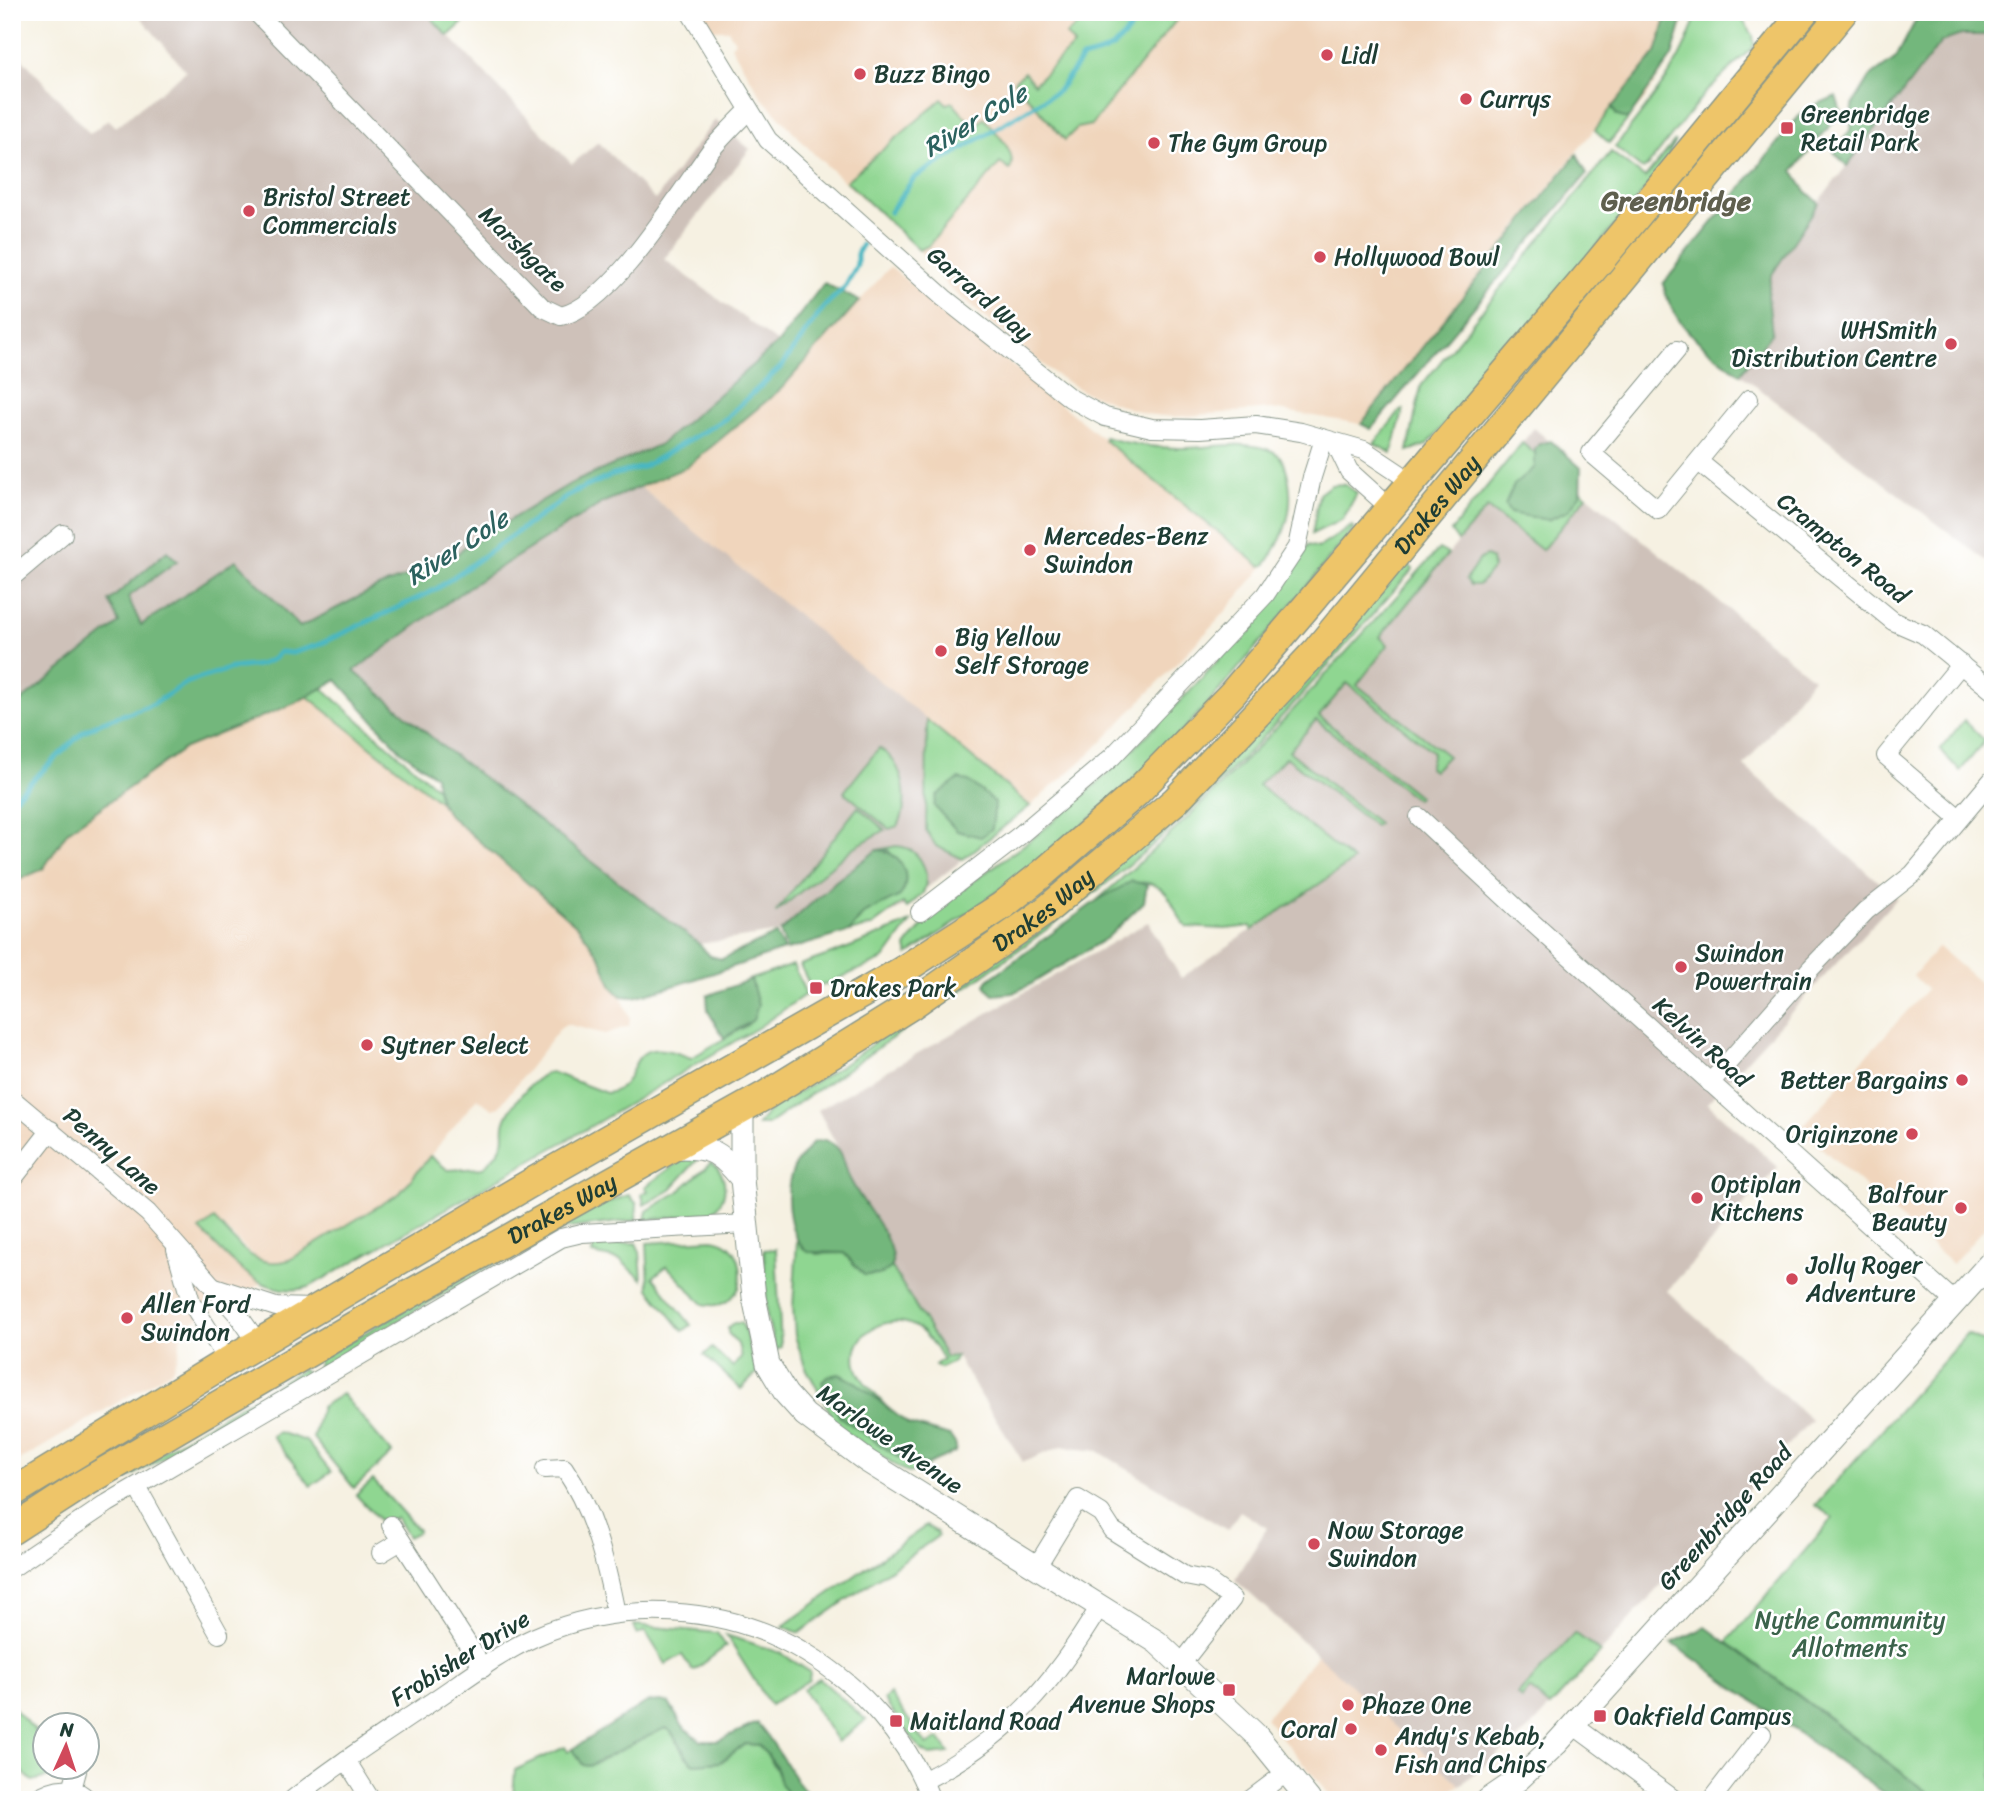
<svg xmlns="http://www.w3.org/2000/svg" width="2005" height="1812" viewBox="0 0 2005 1812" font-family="Sriracha,sans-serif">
	<rect width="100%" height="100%" fill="#fff"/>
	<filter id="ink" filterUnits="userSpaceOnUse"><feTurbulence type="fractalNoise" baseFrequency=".0143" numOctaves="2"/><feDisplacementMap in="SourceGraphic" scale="14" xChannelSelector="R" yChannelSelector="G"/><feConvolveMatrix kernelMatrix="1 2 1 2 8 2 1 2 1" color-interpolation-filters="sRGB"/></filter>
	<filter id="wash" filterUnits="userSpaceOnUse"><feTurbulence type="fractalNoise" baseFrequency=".00686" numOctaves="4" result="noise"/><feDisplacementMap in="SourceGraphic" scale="28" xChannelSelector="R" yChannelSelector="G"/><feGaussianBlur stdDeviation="1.57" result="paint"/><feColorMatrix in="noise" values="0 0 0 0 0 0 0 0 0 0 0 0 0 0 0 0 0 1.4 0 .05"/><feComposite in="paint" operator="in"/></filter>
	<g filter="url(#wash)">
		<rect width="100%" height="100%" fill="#f6f1e2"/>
		<g fill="#f0d5bc">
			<path d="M699,12H1685L1686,16L1672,56L1645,99L1628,119L1612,107L1361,424L1272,409L1173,417L1145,414L1082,391L1056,375L949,288L919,250L814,154L762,98L731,46L735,41L728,30H710Z"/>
			<path d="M890,267L1260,565H1265L1219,619L1092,752L1030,806L640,487L687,467L782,388Z"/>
			<path d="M307,696L440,802L449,815L579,928L600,957L612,987L621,996L630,1017L629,1026L605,1034L566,1024L561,1027L499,1107L492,1109L477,1098L400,1193L289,1260L274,1265L261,1262L214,1219L201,1231L261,1284L181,1328L179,1353L171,1371L12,1465V883L43,869L68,831L185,748Z"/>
			<path d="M1938,947L1993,994V1219L1952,1264L1800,1129L1927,989L1913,976Z"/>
			<path d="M1318,1654L1460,1785L1434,1800H1334L1265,1718Z"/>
		</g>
		<g fill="#cec1b9">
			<path d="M136,12H426L572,164L598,142L655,200L715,120L750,149L664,259L778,343L661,444L570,484L463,548L450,561L378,587L299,628L236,560L141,625L128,597L176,562L167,551L110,601L119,623L12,708V47L90,134L108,119L116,127L186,71Z"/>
			<path d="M1961,35H1993V566L1740,374L1772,333L1768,295L1771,276L1809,215L1941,42Z"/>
			<path d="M1534,428L1581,468L1582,491L1813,678L1744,766L1897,898L1707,1103L1778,1167L1667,1291L1811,1420L1531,1728L1460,1785L1235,1580L1267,1528L1240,1511L1227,1530L1098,1451L1061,1447L1023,1462L956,1356L946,1358L892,1267L893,1258L887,1240L858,1196L842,1155L818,1110L1148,922L1181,978L1353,861L1258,785L1347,683L1354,688L1388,645L1379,637L1458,542L1451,531Z"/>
			<path d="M640,487L1010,787L1030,806L903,907L885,917L699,944L442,746L353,671L467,588L604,502Z"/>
		</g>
		<g fill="#8fd691" stroke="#578a62" stroke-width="2">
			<path d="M426,12H475L448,36Z"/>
			<path d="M1093,12H1183L1091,125L1077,128L1065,140L1014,81L1024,72L1034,84L1074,45L1066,35Z"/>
			<path d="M1697,12H1737L1753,35L1754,46L1705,93L1646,168L1642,169L1615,147C1648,104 1683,66 1697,12Z"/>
			<path d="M942,99L947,104L952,102L974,127L984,118C994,131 1019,152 1010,170L1000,163L928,246L919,250L846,181Z"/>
			<path d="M1612,107L1617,116L1628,119L1609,143L1595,130Z"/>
			<path d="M1675,141L1663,169L1427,445L1408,451L1421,386L1611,152L1645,178Z"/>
			<path d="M1403,410L1392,453L1374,444L1400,411Z"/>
			<path d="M1104,437C1129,444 1153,448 1178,448C1208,449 1247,438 1274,452C1286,458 1289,478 1290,491C1292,519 1281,543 1265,565L1260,566L1104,440Z"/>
			<path d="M1522,443L1587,496L1542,550L1487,508L1458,541L1451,531Z"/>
			<path d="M1344,484L1357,493L1343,519L1312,534L1319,494L1331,485Z"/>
			<path d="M1352,526L1354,529C1287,608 1223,693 1149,765C1076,837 992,898 908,955L906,947C937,900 994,869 1038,834C1102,783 1158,725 1214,665C1249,627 1284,591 1308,545L1318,548Z"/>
			<path d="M1439,549L1448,554L1380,637L1388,645L1357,685L1448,756L1433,771L1429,768L1433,752L1347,683L1319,716L1419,796L1416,799L1316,720L1289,751L1378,823L1375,826L1286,757L1258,785L1353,861L1252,930L1251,926L1225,929L1187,927C1179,920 1176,909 1170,899C1149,868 1120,888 1096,901C1221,794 1329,672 1439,549Z"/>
			<path d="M1486,556L1492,559L1493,568L1479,585H1470L1466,579L1480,559Z"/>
			<path d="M1405,562L1413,569C1325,668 1238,773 1136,859C1019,957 891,1036 767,1125H758L768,1111L844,1064L1025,936Z"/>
			<path d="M322,688L437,788L440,802L307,696Z"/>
			<path d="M927,720L1030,806L963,859L936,846L926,830Z"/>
			<path d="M1964,720L1985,741L1960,771L1940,750Z"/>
			<path d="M879,748C904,762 911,801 898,826L889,829L844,792Z"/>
			<path d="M858,807L885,830L853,848L775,913Z"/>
			<path d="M896,846C919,847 932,871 923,893L907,908L903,903L872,926L849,932L863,915L904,891L905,872L888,850H877Z"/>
			<path d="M911,922L884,959L812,990L800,965C839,952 874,938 911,922Z"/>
			<path d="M793,965L806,994L759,1027L588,1128L309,1287C262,1301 231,1259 200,1230L214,1219C237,1242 254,1271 289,1260L400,1193L430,1156L448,1170L483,1168C491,1160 499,1153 503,1142C505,1136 503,1131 504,1125C507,1108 534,1076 551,1072L606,1093C647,1089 617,1027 691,1058L746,1026C764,1012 753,996 751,979Z"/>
			<path d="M684,1158H699L669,1191L644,1205L642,1194L648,1191L645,1187Z"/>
			<path d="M712,1162C729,1176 729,1199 711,1213L645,1220L647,1211L678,1192Z"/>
			<path d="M629,1195L637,1204L636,1220L553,1230L318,1368L319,1359L570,1215Z"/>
			<path d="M712,1239C738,1242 744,1266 739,1288C730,1303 720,1308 703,1304L667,1266L653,1277L691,1325L683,1331L649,1289L647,1243Z"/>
			<path d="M797,1241L817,1254L844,1253L857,1268L880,1275L892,1267L946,1357L956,1356L953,1362L940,1368L935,1365L943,1359C935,1348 927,1333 914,1326C888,1313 849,1332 856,1365C860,1383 878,1395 888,1409V1448L901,1458L928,1464L927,1468L908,1473L839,1429L805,1366L795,1336L793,1307Z"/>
			<path d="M636,1243L640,1252L642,1279L620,1260L592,1254L594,1245Z"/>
			<path d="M776,1249L781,1347L776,1350L767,1317L764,1250Z"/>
			<path d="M734,1323H741L744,1328L757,1373L741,1389L704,1355L712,1348L733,1367L741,1357L738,1344L728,1333V1327Z"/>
			<path d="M1967,1334L1993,1346V1800H1939L1727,1642L1833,1518L1815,1505Z"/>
			<path d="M303,1369L308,1374L113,1487L12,1554V1546L81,1499Z"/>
			<path d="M342,1394L392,1453L354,1488L313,1438L321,1407Z"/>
			<path d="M278,1432L306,1441L331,1472L311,1486L272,1436Z"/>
			<path d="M373,1480L418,1530V1532L408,1537L396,1517L383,1524L356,1495Z"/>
			<path d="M926,1526L937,1532L938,1536L799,1633L783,1626Z"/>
			<path d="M634,1625L717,1633L726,1646L696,1669L692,1670L682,1655L666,1664L645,1631L637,1635Z"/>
			<path d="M1575,1633L1601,1652L1550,1707L1530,1689L1521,1699L1517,1695Z"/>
			<path d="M726,1635L781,1653L810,1672L809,1680L770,1705Z"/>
			<path d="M819,1678L866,1720L837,1742L803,1689Z"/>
			<path d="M890,1694L927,1745L939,1738L949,1753L930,1755L920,1749L884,1700Z"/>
			<path d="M12,1706L45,1741L46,1766L61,1767L58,1775L32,1781L12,1762Z"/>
			<path d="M662,1728L670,1730L685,1756L694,1764L721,1762L745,1744L759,1745C775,1762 781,1780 791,1800H550L513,1796L515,1770L565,1747L568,1752L573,1749L583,1765L589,1766Z"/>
		</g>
		<g fill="#73b77b" stroke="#497a58" stroke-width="2">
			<path d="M1668,12H1685L1672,56L1628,119L1617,116L1612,107L1656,53Z"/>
			<path d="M1920,12H1993V35H1961L1941,42L1847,166L1834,152L1851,129L1852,106L1870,77L1896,58Z"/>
			<path d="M1836,96L1841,112L1793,171L1805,190L1819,203L1771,276L1768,295L1772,333L1740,374C1706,348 1673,328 1663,284L1804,110Z"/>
			<path d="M1577,154L1587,174L1371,429L1361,424Z"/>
			<path d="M824,283L859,301L782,388L687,467L604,502L467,588L354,671L442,746L699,944L710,956L722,959L776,934L784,950L680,984L634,997L621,996L612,987L600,957L579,928L449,815L440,802L435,776L401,751L337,680L295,703L185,748L68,831L43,869L12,883V708L119,623L109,601L167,551L177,561L128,597L141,625L236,560L300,627L378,587L450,561L463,548L570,484L661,444L778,343Z"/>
			<path d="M1551,441L1581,468L1580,495L1568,511L1548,520L1510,513L1505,505L1514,485L1535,467V449L1539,444Z"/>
			<path d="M959,779L968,781L995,802L992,829L981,837L957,831L934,806L937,795Z"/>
			<path d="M877,850C900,851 914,876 900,896L863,914L849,932L787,950L780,932L836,881Z"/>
			<path d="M1132,881L1147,885L1144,902L1107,938L1031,984L1013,993L993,995L985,985L988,980L1096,901Z"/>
			<path d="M751,979L758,1005L753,1020L724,1038L708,1011L707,996Z"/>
			<path d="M825,1140C829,1142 835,1144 838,1149C845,1157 845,1169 850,1179C862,1205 896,1237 892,1267L880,1275H864L844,1253L807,1252C787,1234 782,1188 796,1164C801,1156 808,1149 813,1142Z"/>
			<path d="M839,1374L857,1383L908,1424L950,1436L956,1445L955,1452L928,1464L901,1459L840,1417L826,1396L822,1382L828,1376Z"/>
			<path d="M1706,1627L1914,1782L1939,1800H1893L1672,1643Z"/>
			<path d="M661,1701L669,1703L682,1725L700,1741H718L757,1723C779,1746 789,1777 814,1800H791L779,1780L776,1766L759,1745L745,1744L720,1762L694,1764C681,1755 679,1734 665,1728L589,1766L583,1765L573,1749L647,1702Z"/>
		</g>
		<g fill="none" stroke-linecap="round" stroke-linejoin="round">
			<g stroke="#49b7c2" stroke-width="5">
				<path d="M890,212L914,178L1058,91L1082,58C1124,49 1118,38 1146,12"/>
				<path d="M12,800L83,732L99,723L153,704L188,682L232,668L259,665L273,659L280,652L292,653L318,645L435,590L574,492L613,475L643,467L725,419L781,367L824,307L846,286L857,265V254L862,245"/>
			</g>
		</g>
	</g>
	<g filter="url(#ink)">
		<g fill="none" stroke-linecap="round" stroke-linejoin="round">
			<g stroke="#8a978b" stroke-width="20">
				<g id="minor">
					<path d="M256,12L542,307L561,316C612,305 680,192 711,150C723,136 735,124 748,111"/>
					<path d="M690,12L768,140L944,298L1070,398L1105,417L1152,428L1200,429L1256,425L1301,432L1364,450L1412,482"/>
					<path d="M1677,350L1591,453L1658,510L1749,399"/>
					<path d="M1336,444L1349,471L1390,508"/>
					<path d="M1699,462L1893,621L1923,634L1993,691"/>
					<path d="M12,577L63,534"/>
					<path d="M1419,817L1525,916L1955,1302"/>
					<path d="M1959,818L1886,756L1961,664"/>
					<path d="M920,912L1019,836L1112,757L1265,595L1297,547L1312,477L1324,439"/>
					<path d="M1710,1083L1811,968L1866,911L1913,874L1993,779"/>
					<path d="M12,1099L148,1213L239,1316L258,1343"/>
					<path d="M12,1180L51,1130"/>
					<path d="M176,1249L191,1302L228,1361"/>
					<path d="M215,1287L276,1307L313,1308"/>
					<path d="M545,1469L564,1468C594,1512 606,1563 616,1614"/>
					<path d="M137,1487L219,1634"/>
					<path d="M391,1525L483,1668"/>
					<path d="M381,1553L401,1541"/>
					<path d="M1037,1566L1078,1499L1101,1513L1112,1530L1185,1576L1206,1580L1232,1599L1182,1663"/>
					<path d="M12,1568L108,1503L561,1238L582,1233L746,1224"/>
					<path d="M1573,1725L1675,1800"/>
					<path d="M346,1760L371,1800"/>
					<path d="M923,1781C1006,1739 1053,1685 1100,1606"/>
					<path d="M72,1789L77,1771"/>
					<path d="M34,1800C52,1788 71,1782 88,1800"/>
					<path d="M292,1800C334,1766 381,1736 427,1705C462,1682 497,1654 535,1637C621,1599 725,1604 806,1653C861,1686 908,1738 931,1800"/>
					<path d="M1250,1800L1287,1772"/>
					<path d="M1711,1800L1762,1734"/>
				</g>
			</g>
			<g stroke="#8a978b" stroke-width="25">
				<g id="tertiary">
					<path d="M742,1109V1179L754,1297L768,1364L786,1394L805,1415L867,1461L1157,1642L1257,1736L1309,1800"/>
					<path d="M671,1147C708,1146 718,1149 742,1179"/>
					<path d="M1488,1800L1519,1779L1556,1744L1993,1260"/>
				</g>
			</g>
			<g stroke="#8a978b" stroke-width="31">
				<g id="primary">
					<path d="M12,1493L228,1361L529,1184L900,972L1002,906L1042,874L1136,793L1232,694L1595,267L1804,12"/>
					<path id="s1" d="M12,1530L83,1484L383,1309L766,1095L910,1006L1044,912L1175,801L1317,650L1843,12"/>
				</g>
			</g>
			<use href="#minor" stroke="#fff" stroke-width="18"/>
			<use href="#tertiary" stroke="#fff" stroke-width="23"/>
			<use href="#primary" stroke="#eec569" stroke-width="28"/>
		</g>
	</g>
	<g fill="#d1495b" stroke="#fff" stroke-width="2.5">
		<circle cx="1327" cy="55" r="7"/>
		<circle cx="860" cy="74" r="7"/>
		<circle cx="1466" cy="99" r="7"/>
		<rect x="1780" y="121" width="14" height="14" rx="3.5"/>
		<circle cx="1154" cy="143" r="7"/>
		<circle cx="249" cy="211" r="7"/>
		<circle cx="1320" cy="257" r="7"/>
		<circle cx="1951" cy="344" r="7"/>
		<circle cx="1030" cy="550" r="7"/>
		<circle cx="941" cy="651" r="7"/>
		<circle cx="1681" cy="967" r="7"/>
		<rect x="809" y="981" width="14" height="14" rx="3.5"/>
		<circle cx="367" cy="1045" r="7"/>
		<circle cx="1962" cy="1080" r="7"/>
		<circle cx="1912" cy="1134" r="7"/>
		<circle cx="1697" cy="1198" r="7"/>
		<circle cx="1961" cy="1208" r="7"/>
		<circle cx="1792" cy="1279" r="7"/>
		<circle cx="127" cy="1318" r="7"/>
		<circle cx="1314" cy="1544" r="7"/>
		<rect x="1222" y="1683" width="14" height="14" rx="3.5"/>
		<circle cx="1348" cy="1705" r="7"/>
		<rect x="1593" y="1709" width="14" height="14" rx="3.5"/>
		<rect x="889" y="1714" width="14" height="14" rx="3.5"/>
		<circle cx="1351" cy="1729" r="7"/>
		<circle cx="1381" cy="1750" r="7"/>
	</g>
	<g text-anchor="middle" stroke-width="5" stroke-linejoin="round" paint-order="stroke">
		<g font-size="24" fill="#1f3d34" stroke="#fff" text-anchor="start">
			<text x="1341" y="63">Lidl</text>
			<text x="874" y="82">Buzz Bingo</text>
			<text x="1480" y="107">Currys</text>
			<text x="1801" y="122">Greenbridge<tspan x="1801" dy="28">Retail Park</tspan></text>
			<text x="1168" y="151">The Gym Group</text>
			<text x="263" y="205">Bristol Street<tspan x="263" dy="28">Commercials</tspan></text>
			<text x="1334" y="265">Hollywood Bowl</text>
			<text x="1937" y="338" text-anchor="end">WHSmith<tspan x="1937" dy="28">Distribution Centre</tspan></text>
			<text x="1044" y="544">Mercedes-Benz<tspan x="1044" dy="28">Swindon</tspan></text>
			<text x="955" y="645">Big Yellow<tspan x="955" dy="28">Self Storage</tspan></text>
			<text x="1695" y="961">Swindon<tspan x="1695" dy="28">Powertrain</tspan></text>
			<text x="830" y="996">Drakes Park</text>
			<text x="381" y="1053">Sytner Select</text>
			<text x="1948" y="1088" text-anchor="end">Better Bargains</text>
			<text x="1898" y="1142" text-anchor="end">Originzone</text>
			<text x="1711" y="1192">Optiplan<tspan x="1711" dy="28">Kitchens</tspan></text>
			<text x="1947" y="1202" text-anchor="end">Balfour<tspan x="1947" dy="28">Beauty</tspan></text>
			<text x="1806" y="1273">Jolly Roger<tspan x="1806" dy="28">Adventure</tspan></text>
			<text x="141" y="1312">Allen Ford<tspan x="141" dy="28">Swindon</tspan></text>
			<text x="1328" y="1538">Now Storage<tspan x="1328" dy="28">Swindon</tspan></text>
			<text x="1215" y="1684" text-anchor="end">Marlowe<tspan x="1215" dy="28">Avenue Shops</tspan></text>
			<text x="1362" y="1713">Phaze One</text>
			<text x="1614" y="1724">Oakfield Campus</text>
			<text x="910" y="1729">Maitland Road</text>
			<text x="1337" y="1737" text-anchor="end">Coral</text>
			<text x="1395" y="1744">Andy's Kebab,<tspan x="1395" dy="28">Fish and Chips</tspan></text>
		</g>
		<g font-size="24" fill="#1f3d34" stroke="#fff">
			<text transform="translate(523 249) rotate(44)" y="8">Marshgate</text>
			<text transform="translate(980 294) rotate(41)" y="8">Garrard Way</text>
			<text dy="8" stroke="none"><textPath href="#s1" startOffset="1771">Drakes Way</textPath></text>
			<text transform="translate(1843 548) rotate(39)" y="8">Crampton Road</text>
			<text dy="8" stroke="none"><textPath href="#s1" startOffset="1204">Drakes Way</textPath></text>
			<text transform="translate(1702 1042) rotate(42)" y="8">Kelvin Road</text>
			<text transform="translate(112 1151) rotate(41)" y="8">Penny Lane</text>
			<text dy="8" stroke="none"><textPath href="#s1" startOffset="637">Drakes Way</textPath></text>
			<text transform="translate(890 1439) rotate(35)" y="8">Marlowe Avenue</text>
			<text transform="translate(1725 1517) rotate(-48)" y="8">Greenbridge Road</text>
			<text transform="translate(460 1658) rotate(-32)" y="8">Frobisher Drive</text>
		</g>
		<g font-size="24" fill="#3b634b" stroke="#fff">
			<text x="1850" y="1628">Nythe Community<tspan x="1850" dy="28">Allotments</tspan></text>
		</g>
		<g font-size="26" font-style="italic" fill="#2c625f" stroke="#fff">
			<text transform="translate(975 120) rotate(-31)" y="9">River Cole</text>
			<text transform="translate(457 547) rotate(-33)" y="9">River Cole</text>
		</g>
		<g font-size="28" font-weight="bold" fill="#5f5f4e" stroke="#fff">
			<text x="1676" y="210">Greenbridge</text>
		</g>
	</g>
	<rect width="2005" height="1812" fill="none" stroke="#fff" stroke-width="42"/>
	<g transform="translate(66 1746) rotate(3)"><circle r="33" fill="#ffffff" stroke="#a5b1ae" stroke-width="2"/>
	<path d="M0-5L12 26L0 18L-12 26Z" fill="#d1495b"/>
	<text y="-10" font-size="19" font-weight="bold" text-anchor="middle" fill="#1f3d34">N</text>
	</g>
</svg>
